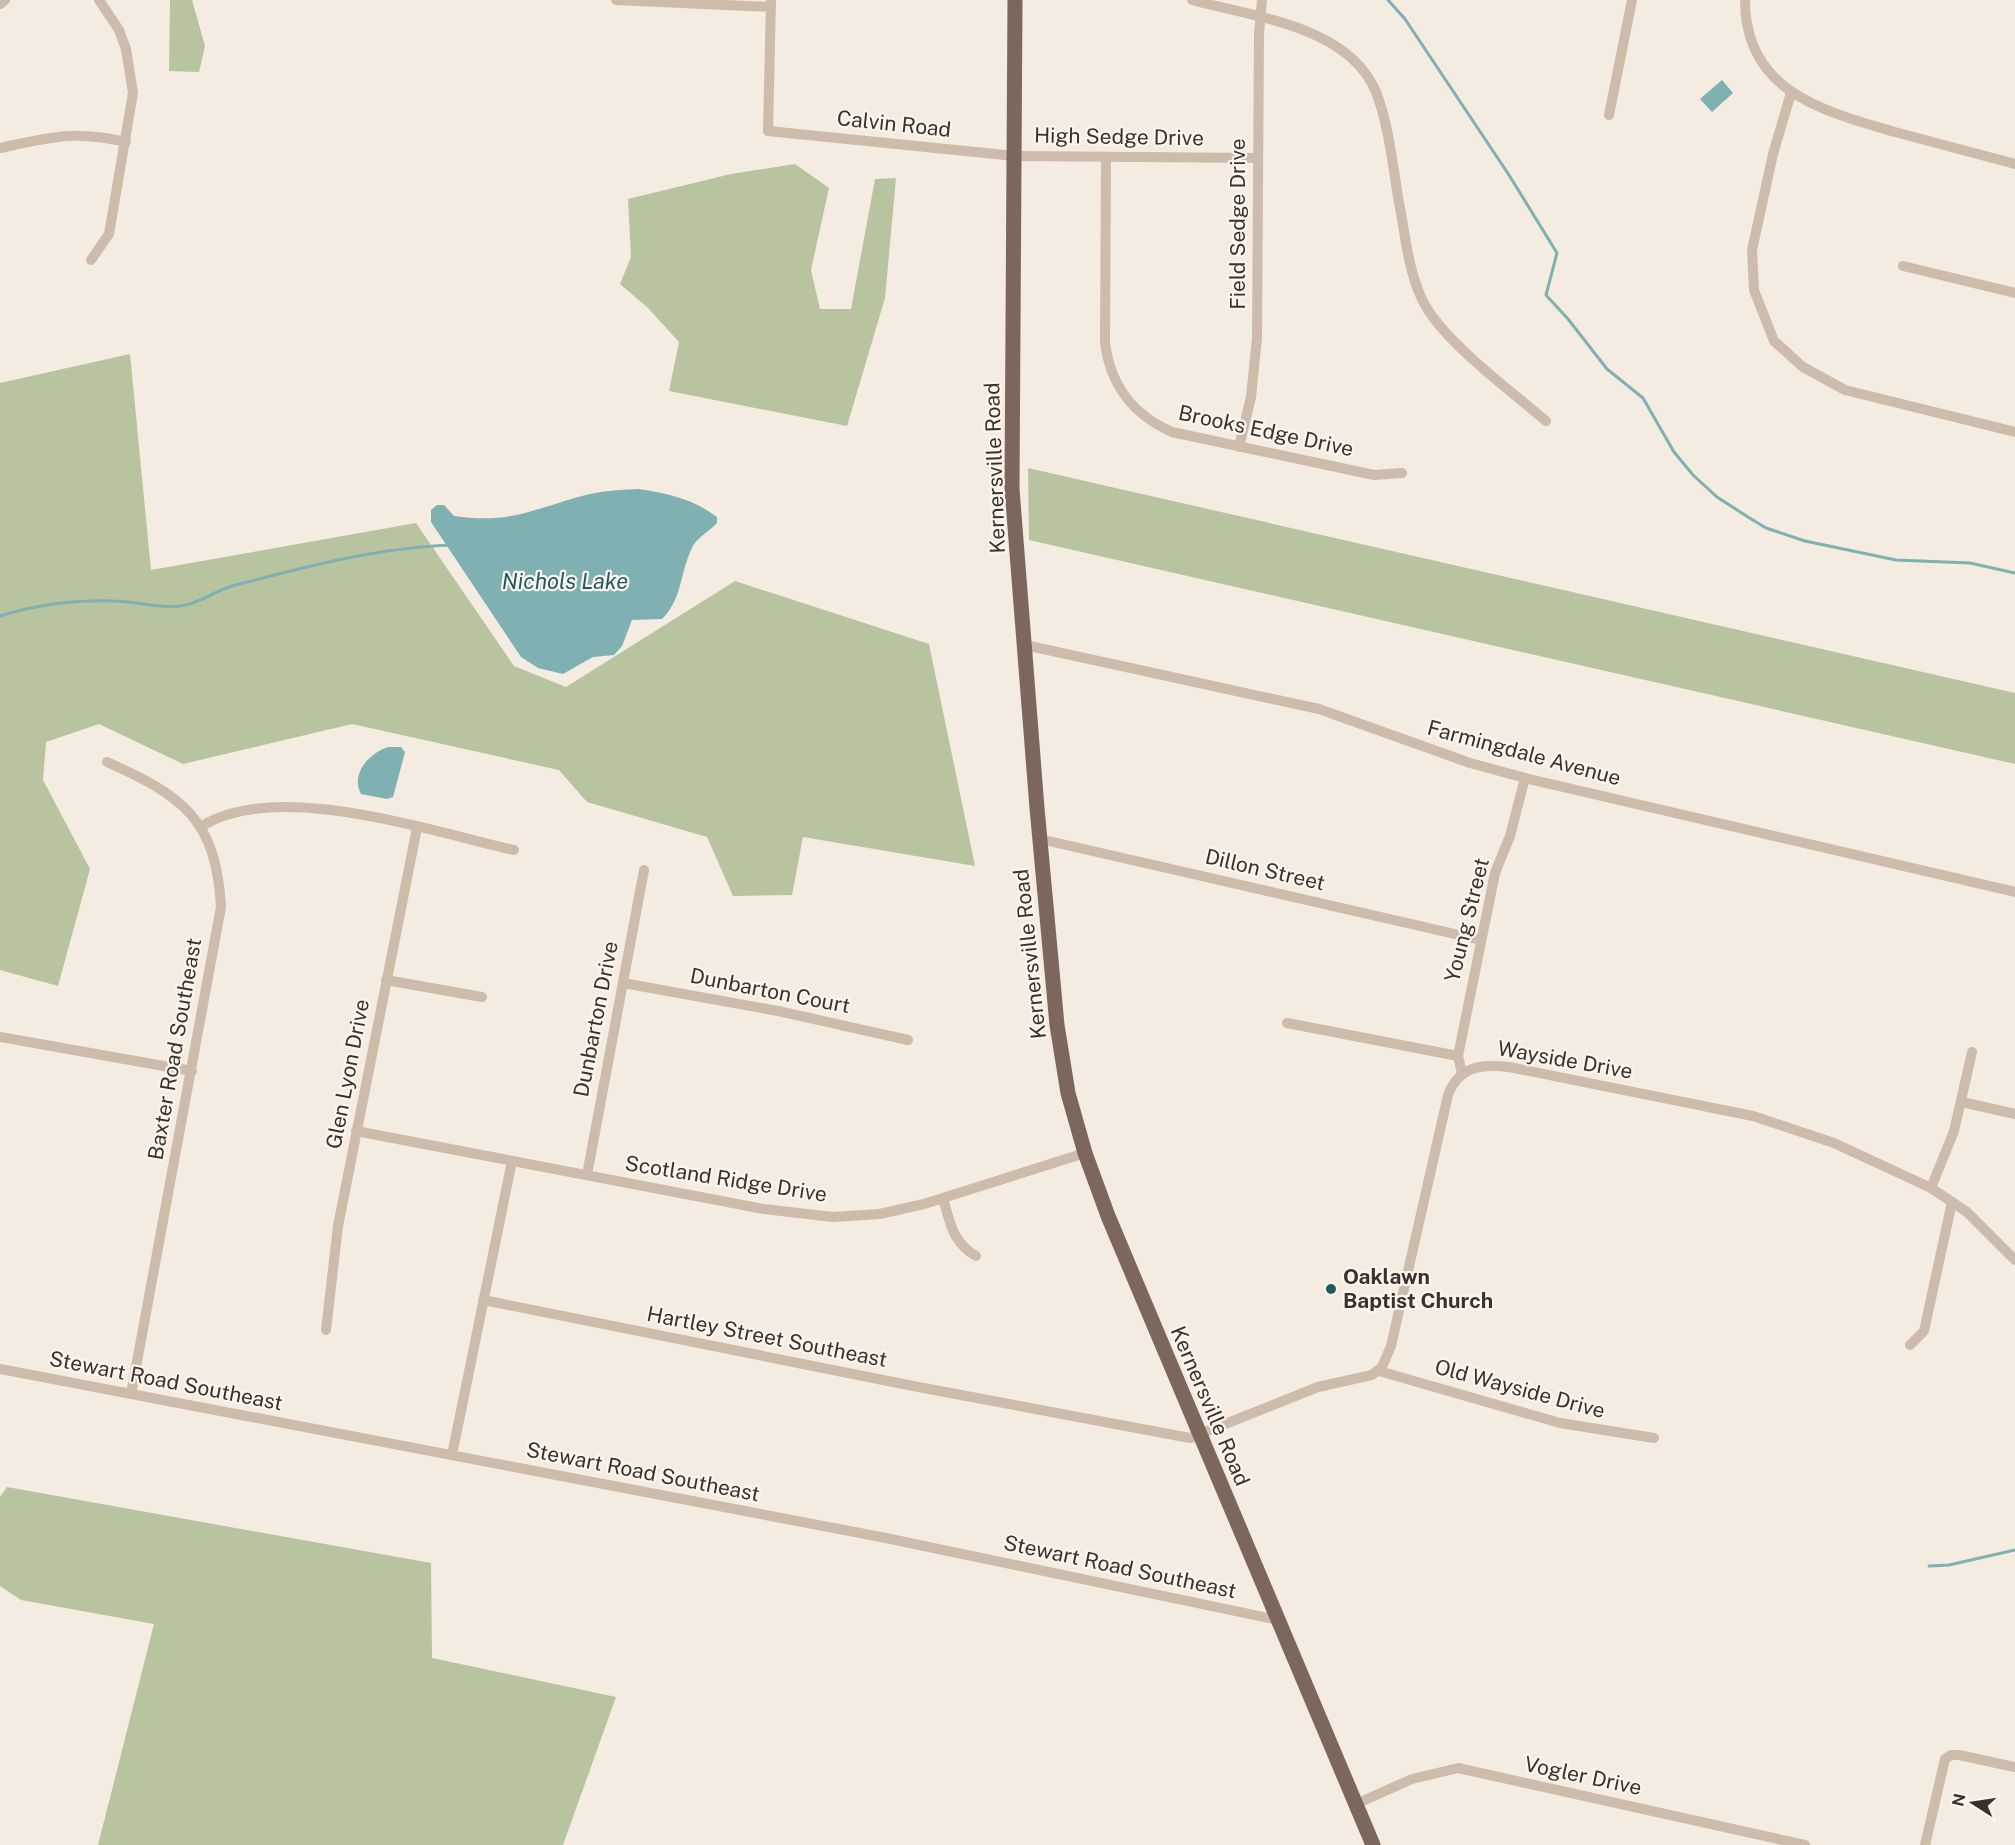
<svg xmlns="http://www.w3.org/2000/svg" width="2015" height="1845" viewBox="0 0 2015 1845" font-family="'Public Sans',sans-serif">
	<rect width="100%" height="100%" fill="#f4ebe1"/>
	<g fill="#b8c4a0">
		<path d="M170,0H192L205,46L199,72L169,71Z"/>
		<path d="M795,164L829,188L811,270L820,309H851L875,179L896,178L885,298L847,426L669,391L679,342L648,308L620,284L631,257L628,199L731,174Z"/>
		<path d="M130,354L151,570L416,523L514,666L566,687L735,581L929,644L975,866L803,837L792,895L733,896L707,837L587,802L559,770L352,724L183,764L99,724L46,742L43,780L90,869L58,986L0,970V383Z"/>
		<path d="M1028,468L2015,693V764L1029,540Z"/>
		<path d="M7,1487L431,1563L432,1658L616,1697L563,1845H98L154,1624L21,1600L0,1586V1497Z"/>
	</g>
	<g fill="#7fb0b2">
		<path d="M1722,80L1733,93L1712,112L1700,99Z"/>
		<path d="M638,489C667,493 693,499 717,517V523C708,533 696,537 691,550C680,574 682,599 662,619L632,620L622,646L614,655L593,657L563,674L538,668L521,657L431,522V510L437,505H444L454,516C509,524 531,510 582,496C600,491 619,490 638,489Z"/>
		<path d="M388,747H401L405,752L393,797L387,799L361,794C350,773 370,753 388,747Z"/>
	</g>
	<g fill="none" stroke-linecap="round" stroke-linejoin="round">
		<g stroke="#7fb0b2" stroke-width="3">
			<path d="M1388,0L1405,19L1509,175L1557,253L1546,295L1568,319L1607,369L1643,398L1674,452L1693,475L1717,497L1748,517L1766,528L1805,541L1896,560L1970,563L2015,573"/>
			<path d="M0,616C36,605 75,600 113,601C136,601 158,609 181,606C199,604 214,591 232,586C304,567 376,548 450,545"/>
			<path d="M1929,1566L1949,1565L2015,1550"/>
		</g>
		<g stroke="#cdbbac" stroke-width="10">
			<path d="M616,0L771,7"/>
			<path d="M771,0L768,131L1015,156L1258,158"/>
			<path d="M1192,0C1254,17 1349,26 1376,92C1390,128 1393,171 1400,208C1406,240 1409,276 1425,305C1447,344 1510,390 1546,421"/>
			<path d="M1745,0C1745,92 1823,111 1895,132C1935,143 1975,153 2015,164"/>
			<path d="M0,4L5,0"/>
			<path d="M1791,93L1773,154L1752,250L1754,290L1774,341L1803,367L1845,390L2015,432"/>
			<path d="M1609,115L1632,0"/>
			<path d="M0,148C52,137 73,130 126,142"/>
			<path d="M1106,157L1105,342C1110,385 1132,414 1172,432L1374,475L1402,473"/>
			<path d="M91,260L109,234L133,93L126,49L119,30L99,0"/>
			<path d="M1903,266L2015,293"/>
			<path d="M1239,447L1251,397L1257,338L1259,34L1262,0"/>
			<path d="M1025,645L1319,709L1470,763L1525,778L2015,892"/>
			<path d="M107,762C183,796 216,819 221,907L131,1394"/>
			<path d="M202,826C276,779 433,832 514,850"/>
			<path d="M1040,839L1481,940"/>
			<path d="M386,980L482,997"/>
			<path d="M623,983L778,1011L908,1040"/>
			<path d="M1287,1023L1458,1056"/>
			<path d="M0,1037L192,1071"/>
			<path d="M1462,1073L1458,1056L1495,873L1510,836L1525,778"/>
			<path d="M1962,1102L2015,1114"/>
			<path d="M356,1131L764,1209L833,1217L880,1214L924,1204L1085,1153"/>
			<path d="M587,1175L644,870"/>
			<path d="M1931,1188L1954,1131L1972,1052"/>
			<path d="M943,1199C951,1224 952,1242 976,1256"/>
			<path d="M483,1300L913,1386L1190,1438L1318,1387L1372,1375L1382,1367L1391,1346L1448,1095C1459,1066 1481,1064 1509,1067L1753,1116L1834,1143L1931,1188L1967,1212L2015,1260"/>
			<path d="M326,1330L338,1226L417,828"/>
			<path d="M1910,1345L1924,1331L1952,1202"/>
			<path d="M0,1369L881,1537L1278,1620"/>
			<path d="M1379,1371L1560,1423L1654,1438"/>
			<path d="M452,1455L512,1161"/>
			<path d="M1356,1804L1412,1779L1458,1768L1805,1845"/>
			<path d="M1925,1845L1945,1759L1951,1755H1959L2015,1767"/>
		</g>
		<path stroke="#7d675c" stroke-width="15" d="M1015,0L1012,489L1037,808L1057,1025L1068,1093L1085,1153L1108,1216L1373,1845"/>
	</g>
	<circle fill="#1f5a5e" stroke="#fbf5ee" stroke-width="2" cx="1331" cy="1289" r="6"/>
	<g text-anchor="middle" stroke-width="4.5" stroke-linejoin="round" paint-order="stroke">
		<g font-size="21" fill="#3b302b" stroke="#fbf5ee">
			<text transform="translate(894 124) rotate(6)" y="7">Calvin Road</text>
			<text transform="translate(1119 137) rotate(1)" y="7">High Sedge Drive</text>
			<text transform="translate(1238 224) rotate(-90)" y="7">Field Sedge Drive</text>
			<text transform="translate(1266 431) rotate(12)" y="7">Brooks Edge Drive</text>
			<text transform="translate(995 468) rotate(-92)" y="7">Kernersville Road</text>
			<text transform="translate(1524 753) rotate(15)" y="7">Farmingdale Avenue</text>
			<text transform="translate(1265 870) rotate(13)" y="7">Dillon Street</text>
			<text transform="translate(1467 920) rotate(-76)" y="7">Young Street</text>
			<text transform="translate(1030 954) rotate(-96)" y="7">Kernersville Road</text>
			<text transform="translate(770 991) rotate(11)" y="7">Dunbarton Court</text>
			<text transform="translate(596 1019) rotate(-79)" y="7">Dunbarton Drive</text>
			<text transform="translate(175 1049) rotate(-80)" y="7">Baxter Road Southeast</text>
			<text transform="translate(1565 1060) rotate(10)" y="7">Wayside Drive</text>
			<text transform="translate(348 1074) rotate(-79)" y="7">Glen Lyon Drive</text>
			<text transform="translate(726 1179) rotate(9)" y="7">Scotland Ridge Drive</text>
			<text transform="translate(767 1337) rotate(11)" y="7">Hartley Street Southeast</text>
			<text transform="translate(166 1381) rotate(11)" y="7">Stewart Road Southeast</text>
			<text transform="translate(1520 1389) rotate(15)" y="7">Old Wayside Drive</text>
			<text transform="translate(1210 1406) rotate(67)" y="7">Kernersville Road</text>
			<text transform="translate(643 1472) rotate(11)" y="7">Stewart Road Southeast</text>
			<text transform="translate(1120 1567) rotate(12)" y="7">Stewart Road Southeast</text>
			<text transform="translate(1583 1776) rotate(12)" y="7">Vogler Drive</text>
		</g>
		<g font-size="21" font-weight="bold" fill="#3b302b" stroke="#fbf5ee" text-anchor="start">
			<text x="1343" y="1284">Oaklawn<tspan x="1343" dy="24">Baptist Church</tspan></text>
		</g>
		<g font-size="22" font-style="italic" fill="#1f5a5e" stroke="#fbf5ee">
			<text x="565" y="589">Nichols Lake</text>
		</g>
	</g>
	<g transform="translate(1973 1803) rotate(282)" stroke="#fbf5ee" stroke-width="4.5" paint-order="stroke">
	<path d="M0-4.5L10 22L0 15L-10 22Z" fill="#3b302b"/>
	<text y="-9" font-size="16" font-weight="bold" text-anchor="middle" fill="#3b302b">N</text>
	</g>
</svg>
